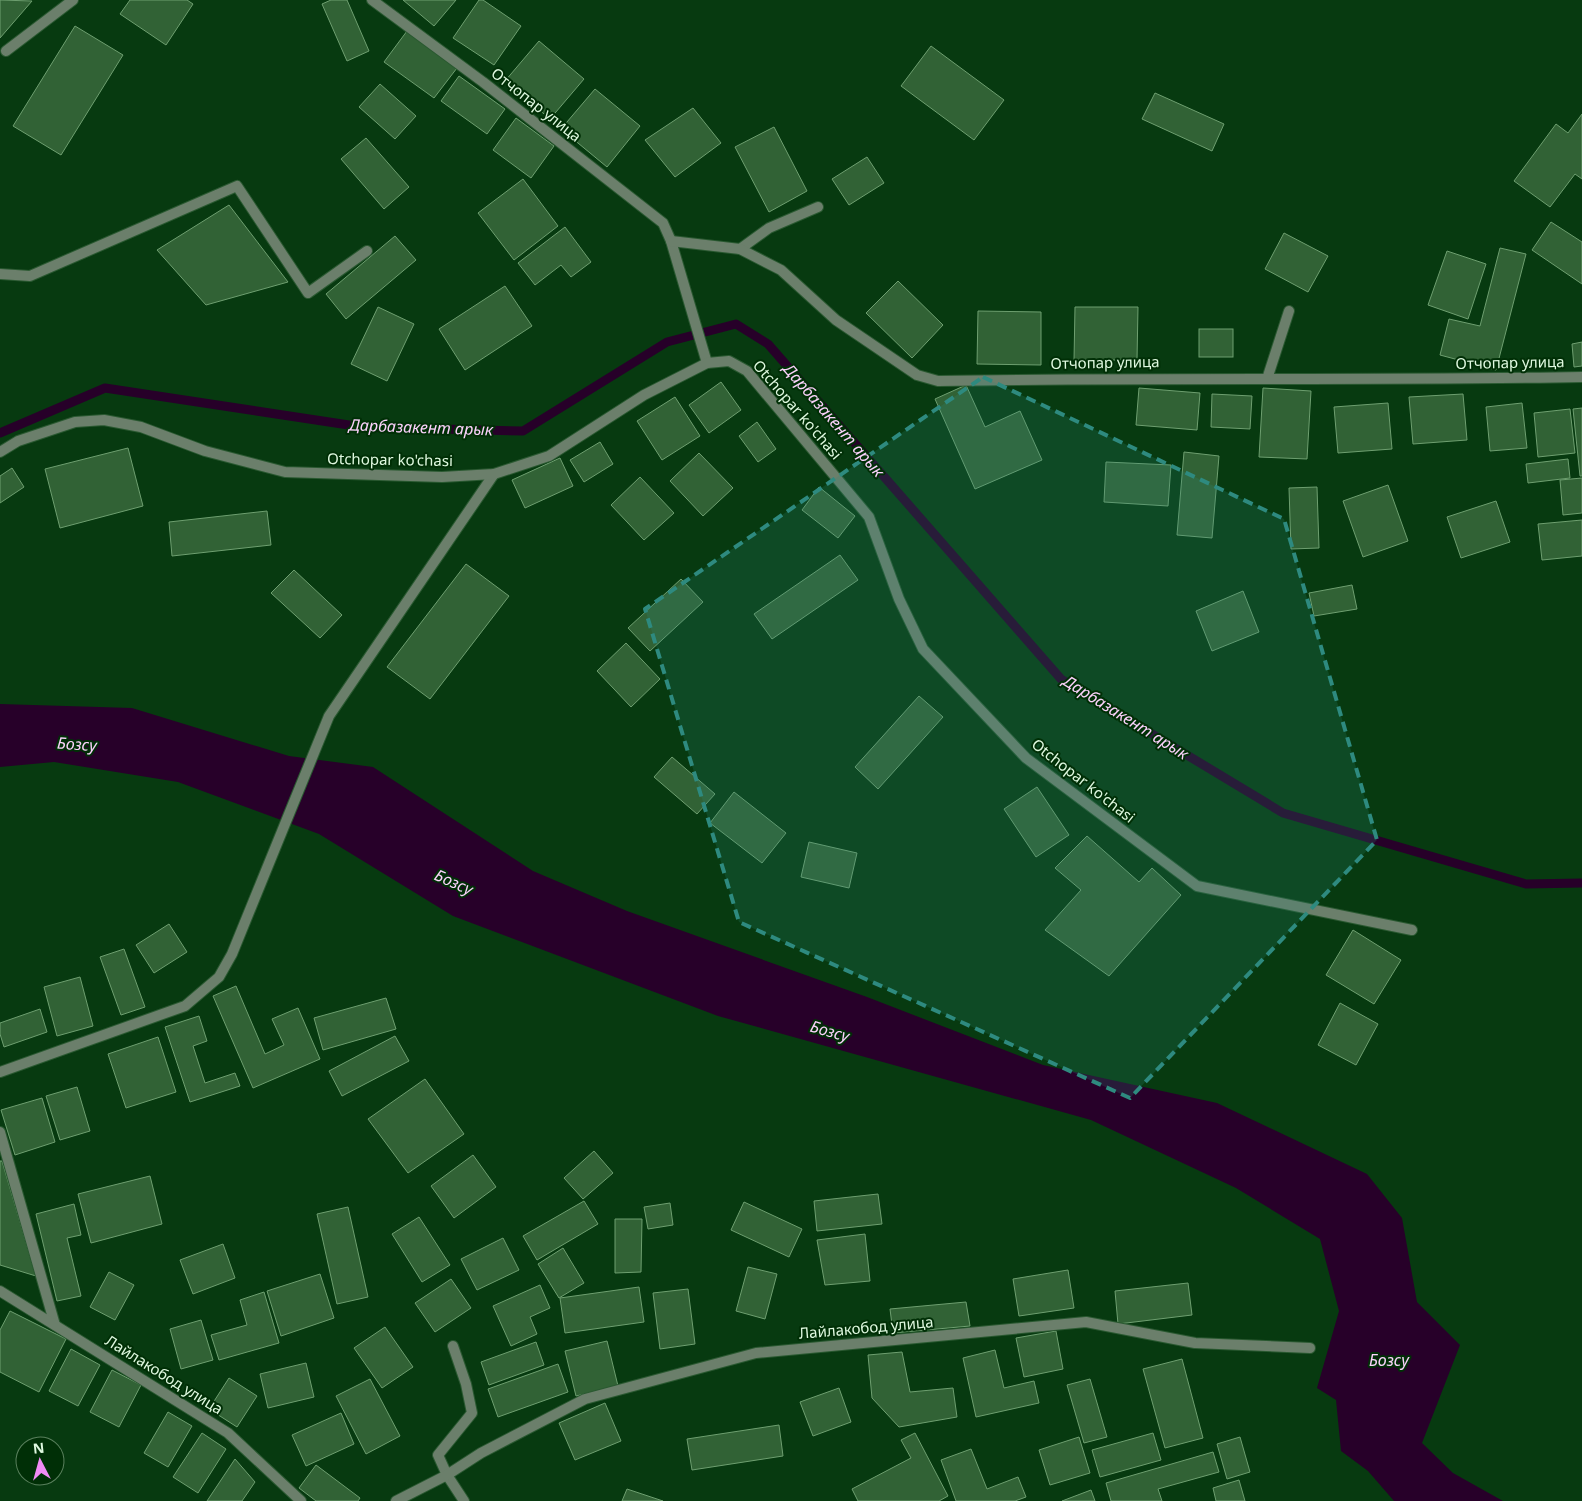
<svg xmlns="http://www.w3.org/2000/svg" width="1582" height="1501" viewBox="0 0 1582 1501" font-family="'Noto Sans',sans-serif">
	<rect width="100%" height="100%" fill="#073a10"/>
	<path fill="#270029" d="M0,704L132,708L289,756L373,767L533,871L627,911L867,997L1043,1065L1217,1103L1367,1174L1402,1218L1417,1302L1460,1345L1422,1443L1453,1473L1503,1501H1394L1368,1471L1341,1451L1336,1400L1317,1388L1339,1311L1320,1239L1236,1188L1091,1120L718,1016L453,916L319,834L178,782L54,762L0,767Z"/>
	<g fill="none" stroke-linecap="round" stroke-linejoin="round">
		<path stroke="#270029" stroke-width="9" d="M0,433L105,388L362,427L523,431L667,342L736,324L768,344L1061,679L1283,813L1526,884L1582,883"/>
	</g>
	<g fill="#316235" stroke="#6e9f70">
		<path d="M0,0L32,1L0,38Z"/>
		<path d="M130,0H187L193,4L166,45L120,14Z"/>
		<path d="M331,0H347L369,51L347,61L322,4Z"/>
		<path d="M403,0H456L434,26Z"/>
		<path d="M479,0H483L521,26L494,65L453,38Z"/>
		<path d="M75,26L123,55L61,155L13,126Z"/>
		<path d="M407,31L457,68L434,98L384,62Z"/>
		<path d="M539,41L584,79L550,119L505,81Z"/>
		<path d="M931,46L1004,100L974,140L901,86Z"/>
		<path d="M459,76L505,109L487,134L441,101Z"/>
		<path d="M380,84L416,116L395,139L359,107Z"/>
		<path d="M595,89L640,126L607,167L561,129Z"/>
		<path d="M1155,93L1224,124L1212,151L1142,119Z"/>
		<path d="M693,108L721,143L675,177L645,140Z"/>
		<path d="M1582,114V179L1575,174L1550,207L1514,181L1556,124L1568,133Z"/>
		<path d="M516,118L554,146L531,178L493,150Z"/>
		<path d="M774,127L807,191L769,212L735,147Z"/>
		<path d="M366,138L409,187L384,209L341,159Z"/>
		<path d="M867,157L884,183L849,205L832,179Z"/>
		<path d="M523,179L558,226L514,260L478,213Z"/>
		<path d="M229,205L288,282L206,305L157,250Z"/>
		<path d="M1551,222L1582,242V284L1532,250Z"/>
		<path d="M565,227L591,262L571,277L561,265L535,285L518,263Z"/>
		<path d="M1284,233L1328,256L1308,292L1265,269Z"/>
		<path d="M395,236L416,260L346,319L326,294Z"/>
		<path d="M1500,248L1526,254L1496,370L1440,355L1449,319L1480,326Z"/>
		<path d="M1447,251L1486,264L1468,319L1428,305Z"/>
		<path d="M898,281L943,325L912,358L866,313Z"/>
		<path d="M505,286L532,326L465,370L439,329Z"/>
		<path d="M378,307L414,324L387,381L351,364Z"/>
		<path d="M1075,307H1138L1137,360H1074Z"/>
		<path d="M978,311L1041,312V365L977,364Z"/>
		<rect x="1199" y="329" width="34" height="28"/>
		<path d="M1582,342V366L1574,367L1572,344Z"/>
		<path d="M721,382L741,410L709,433L689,405Z"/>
		<path d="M966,385L985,427L1020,411L1042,460L975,489L935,399Z"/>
		<path d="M1139,388L1200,393L1197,430L1136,425Z"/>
		<path d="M1263,388L1311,391L1307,459L1259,457Z"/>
		<path d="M1212,394L1252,396L1250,429L1211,427Z"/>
		<path d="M1463,394L1467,440L1413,444L1409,397Z"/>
		<path d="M675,397L700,436L662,460L637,421Z"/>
		<path d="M1388,403L1392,449L1338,453L1334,407Z"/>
		<path d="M1522,403L1527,448L1490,451L1486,407Z"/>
		<path d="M1582,408V476H1580L1573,409Z"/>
		<path d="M1570,409L1575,453L1538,457L1534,413Z"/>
		<path d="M757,422L776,449L758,462L739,436Z"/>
		<path d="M600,442L613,464L584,482L570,460Z"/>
		<path d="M128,448L143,506L60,528L45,469Z"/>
		<path d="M1184,452L1219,456L1212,538L1177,535Z"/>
		<path d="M699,453L733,488L703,516L670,481Z"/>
		<path d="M560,458L573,486L525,508L512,480Z"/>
		<path d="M1568,459L1570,478L1528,483L1526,464Z"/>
		<path d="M1106,462L1171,465L1168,506L1104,502Z"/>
		<path d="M12,468L24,487L0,503V476Z"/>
		<path d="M640,477L674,513L644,540L611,505Z"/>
		<path d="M1582,478V513L1563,515L1560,480Z"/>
		<path d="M1388,485L1408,541L1363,557L1343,501Z"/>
		<path d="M819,487L855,516L838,538L802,510Z"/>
		<path d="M1317,487L1319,548L1291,549L1289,488Z"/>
		<path d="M1496,501L1510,542L1461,558L1447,517Z"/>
		<path d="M267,511L271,545L172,556L169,522Z"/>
		<path d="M1582,520V556L1542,560L1538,524Z"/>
		<path d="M840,555L858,580L772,639L754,614Z"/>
		<path d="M466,564L509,596L430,699L387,667Z"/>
		<path d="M294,570L342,615L320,638L271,593Z"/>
		<path d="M681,579L703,602L650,651L628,628Z"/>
		<path d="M1352,585L1357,609L1314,616L1309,593Z"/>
		<path d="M1243,591L1259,632L1212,651L1196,611Z"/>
		<path d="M626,643L660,679L631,707L597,671Z"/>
		<path d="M919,696L943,717L878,789L855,767Z"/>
		<path d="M672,757L715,794L697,814L654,777Z"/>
		<path d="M1037,787L1069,835L1036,857L1004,809Z"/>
		<path d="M734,792L786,833L762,863L710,823Z"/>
		<path d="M1087,836L1139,882L1152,868L1181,895L1109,976L1045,930L1081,890L1055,868Z"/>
		<path d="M809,842L857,853L849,888L801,877Z"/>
		<path d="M169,924L187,952L154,973L136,945Z"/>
		<path d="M1353,930L1401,960L1374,1004L1326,975Z"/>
		<path d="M124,949L145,1007L121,1015L100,957Z"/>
		<path d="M80,977L93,1026L57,1036L44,987Z"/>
		<path d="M236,986L265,1054L284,1045L272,1019L298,1008L320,1059L253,1088L213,996Z"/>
		<path d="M386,998L396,1029L323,1050L314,1018Z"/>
		<path d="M1340,1003L1378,1024L1356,1065L1318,1045Z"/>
		<path d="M40,1009L47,1032L4,1047L0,1034V1023Z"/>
		<path d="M199,1016L207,1041L193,1046L205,1083L235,1073L240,1086L190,1102L165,1027Z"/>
		<path d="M395,1036L409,1061L342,1096L329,1071Z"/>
		<path d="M158,1037L176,1092L126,1108L108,1054Z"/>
		<path d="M425,1079L464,1134L408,1173L368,1119Z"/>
		<path d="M77,1087L90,1131L60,1140L46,1096Z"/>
		<path d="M42,1098L55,1142L15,1155L1,1110Z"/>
		<path d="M594,1151L613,1173L583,1199L564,1178Z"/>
		<path d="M473,1155L496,1187L454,1218L431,1186Z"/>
		<path d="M0,1161H2L36,1276L0,1265Z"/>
		<path d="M150,1176L162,1224L91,1243L78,1194Z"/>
		<path d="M878,1194L882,1224L817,1231L814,1201Z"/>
		<path d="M584,1201L598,1224L537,1260L523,1236Z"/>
		<path d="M744,1202L802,1229L789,1257L731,1230Z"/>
		<path d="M670,1203L673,1225L648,1229L644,1207Z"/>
		<path d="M74,1204L81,1235L67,1238L81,1296L57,1301L36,1214Z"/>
		<path d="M348,1207L368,1297L337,1304L317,1214Z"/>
		<path d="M419,1217L450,1265L422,1282L392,1234Z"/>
		<path d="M615,1219H642L641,1272L615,1273Z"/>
		<path d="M865,1234L870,1281L825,1285L817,1240Z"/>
		<path d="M503,1238L519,1270L477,1290L461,1259Z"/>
		<path d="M223,1244L235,1278L193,1294L180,1260Z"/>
		<path d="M563,1248L584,1283L559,1298L538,1264Z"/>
		<path d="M748,1267L777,1274L765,1319L736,1311Z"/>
		<path d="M1068,1270L1074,1308L1019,1316L1013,1279Z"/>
		<path d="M109,1272L134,1285L115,1320L90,1307Z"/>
		<path d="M320,1274L334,1318L281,1336L267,1291Z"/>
		<path d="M451,1279L471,1308L435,1332L415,1303Z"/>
		<path d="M1188,1283L1192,1315L1118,1324L1115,1291Z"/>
		<path d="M540,1285L550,1308L530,1317L537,1334L511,1346L493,1306Z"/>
		<path d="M639,1287L644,1322L565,1333L560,1298Z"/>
		<path d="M688,1289L695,1344L660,1349L653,1293Z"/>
		<path d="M264,1292L279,1343L219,1360L211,1335L247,1325L240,1300Z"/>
		<path d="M966,1302L970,1326L893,1333L890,1309Z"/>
		<path d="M10,1311L66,1339L39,1392L0,1372V1330Z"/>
		<path d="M201,1320L213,1360L181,1369L170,1329Z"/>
		<path d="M385,1327L413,1367L382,1388L354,1348Z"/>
		<path d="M1056,1331L1063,1369L1024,1377L1016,1338Z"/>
		<path d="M607,1341L618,1386L576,1396L565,1351Z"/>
		<path d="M536,1342L544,1365L489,1385L481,1362Z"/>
		<path d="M71,1349L100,1365L78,1406L49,1391Z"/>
		<path d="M995,1350L1004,1388L1034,1381L1039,1403L976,1417L963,1358Z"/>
		<path d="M902,1352L910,1392L953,1388L957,1417L899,1427L872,1398L868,1355Z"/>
		<path d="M1182,1359L1203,1438L1165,1448L1143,1369Z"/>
		<path d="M306,1363L314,1397L268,1408L260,1374Z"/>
		<path d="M558,1364L568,1392L498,1417L488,1389Z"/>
		<path d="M112,1370L141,1385L119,1427L90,1412Z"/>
		<path d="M229,1378L257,1396L237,1427L209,1409Z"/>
		<path d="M370,1379L400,1436L366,1454L336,1396Z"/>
		<path d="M1090,1379L1107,1437L1084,1443L1067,1385Z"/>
		<path d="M839,1388L851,1422L813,1436L800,1402Z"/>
		<path d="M605,1403L621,1441L575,1460L559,1423Z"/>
		<path d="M168,1412L192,1426L168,1467L144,1453Z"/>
		<path d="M341,1413L354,1444L306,1466L292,1435Z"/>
		<path d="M779,1425L783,1456L692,1470L687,1439Z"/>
		<path d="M202,1433L226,1449L198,1493L173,1477Z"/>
		<path d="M915,1433L948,1496L939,1501H858L852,1489L911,1458L901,1440Z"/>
		<path d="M1153,1433L1161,1460L1100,1477L1092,1450Z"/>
		<path d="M1079,1437L1090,1473L1050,1485L1039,1450Z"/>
		<path d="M1240,1437L1250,1472L1227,1479L1217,1444Z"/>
		<path d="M971,1449L987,1489L1018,1477L1026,1497L1015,1501H956L941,1460Z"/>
		<path d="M1213,1452L1219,1472L1158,1489L1162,1501H1111L1106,1483Z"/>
		<path d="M235,1459L255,1482L242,1501H207Z"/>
		<path d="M316,1465L360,1498L358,1501H316L299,1488Z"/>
		<path d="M1239,1480L1245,1501H1216L1213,1488Z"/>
		<path d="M627,1489L663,1501H622Z"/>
		<path d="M1091,1490L1095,1501H1062Z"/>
	</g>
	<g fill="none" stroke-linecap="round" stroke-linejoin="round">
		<g stroke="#2a5931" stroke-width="12">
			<g id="lane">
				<path d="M740,249L769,228L818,207"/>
				<path d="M0,274L30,276L237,186L308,293L367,251"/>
				<path d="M1267,379L1289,311"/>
				<path d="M0,1072L185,1006L219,977L232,954L329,716L494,474"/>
				<path d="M0,1132L55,1325"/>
			</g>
		</g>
		<g stroke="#2a5931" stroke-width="12">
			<g id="street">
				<path d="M372,0L483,82L663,223L671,241L707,363"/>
				<path d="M6,51L73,0"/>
				<path d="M671,241L740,249L781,270L836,320L917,375L938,381C1153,377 1367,381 1582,377"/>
				<path d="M0,452L18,441L75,422L104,420L141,427L205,451L285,472L442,477L494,474L549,456L644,395L707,363L729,361L747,371L869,517L899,599L923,649L1026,758L1197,886L1412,930"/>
				<path d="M0,1291L228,1433L301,1501"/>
				<path d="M453,1346L466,1384L472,1413L438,1455L447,1475L464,1501"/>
				<path d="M396,1501L447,1475L481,1453L585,1399L756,1353L1086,1322L1195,1343L1310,1348"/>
			</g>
		</g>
		<use href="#lane" stroke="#6b7f6b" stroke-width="10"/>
		<use href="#street" stroke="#6b7f6b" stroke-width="10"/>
	</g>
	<path fill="#2e8a7f" fill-opacity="0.2" stroke="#2e8a7f" stroke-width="4" stroke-dasharray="10 6" stroke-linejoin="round" d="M983,377L1284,519L1377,840L1130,1098L739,922L645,609Z"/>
	<g text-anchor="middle" stroke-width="4" stroke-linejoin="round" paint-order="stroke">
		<g font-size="15" fill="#dff9e0" stroke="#002f06">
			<text transform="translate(536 105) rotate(38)" y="5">Отчопар улица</text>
			<text transform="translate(1105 363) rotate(-1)" y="5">Отчопар улица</text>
			<text transform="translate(1510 363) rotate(-1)" y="5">Отчопар улица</text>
			<text transform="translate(797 410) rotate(49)" y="5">Otchopar ko'chasi</text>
			<text transform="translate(390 460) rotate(1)" y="5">Otchopar ko'chasi</text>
			<text transform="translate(1083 781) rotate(38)" y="5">Otchopar ko'chasi</text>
			<text transform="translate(866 1328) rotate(-5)" y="5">Лайлакобод улица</text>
			<text transform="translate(164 1375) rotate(32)" y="5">Лайлакобод улица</text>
		</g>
		<g font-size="16" font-style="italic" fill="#fcd3fd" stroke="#002f06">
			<text transform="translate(834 420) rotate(49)" y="6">Дарбазакент арык</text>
			<text transform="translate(421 427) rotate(2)" y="6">Дарбазакент арык</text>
			<text transform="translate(1126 717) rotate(32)" y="6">Дарбазакент арык</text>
			<text transform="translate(77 744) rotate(4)" y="6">Бозсу</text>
			<text transform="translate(454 882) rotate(24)" y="6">Бозсу</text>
			<text transform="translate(830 1031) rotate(16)" y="6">Бозсу</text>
			<text x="1389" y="1366">Бозсу</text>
		</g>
	</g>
	<g transform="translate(40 1461) rotate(354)"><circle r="24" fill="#002f06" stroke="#59805d"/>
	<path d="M0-4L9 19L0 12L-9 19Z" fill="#f18bf5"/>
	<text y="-8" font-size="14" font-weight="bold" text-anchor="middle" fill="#dff9e0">N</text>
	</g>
</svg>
